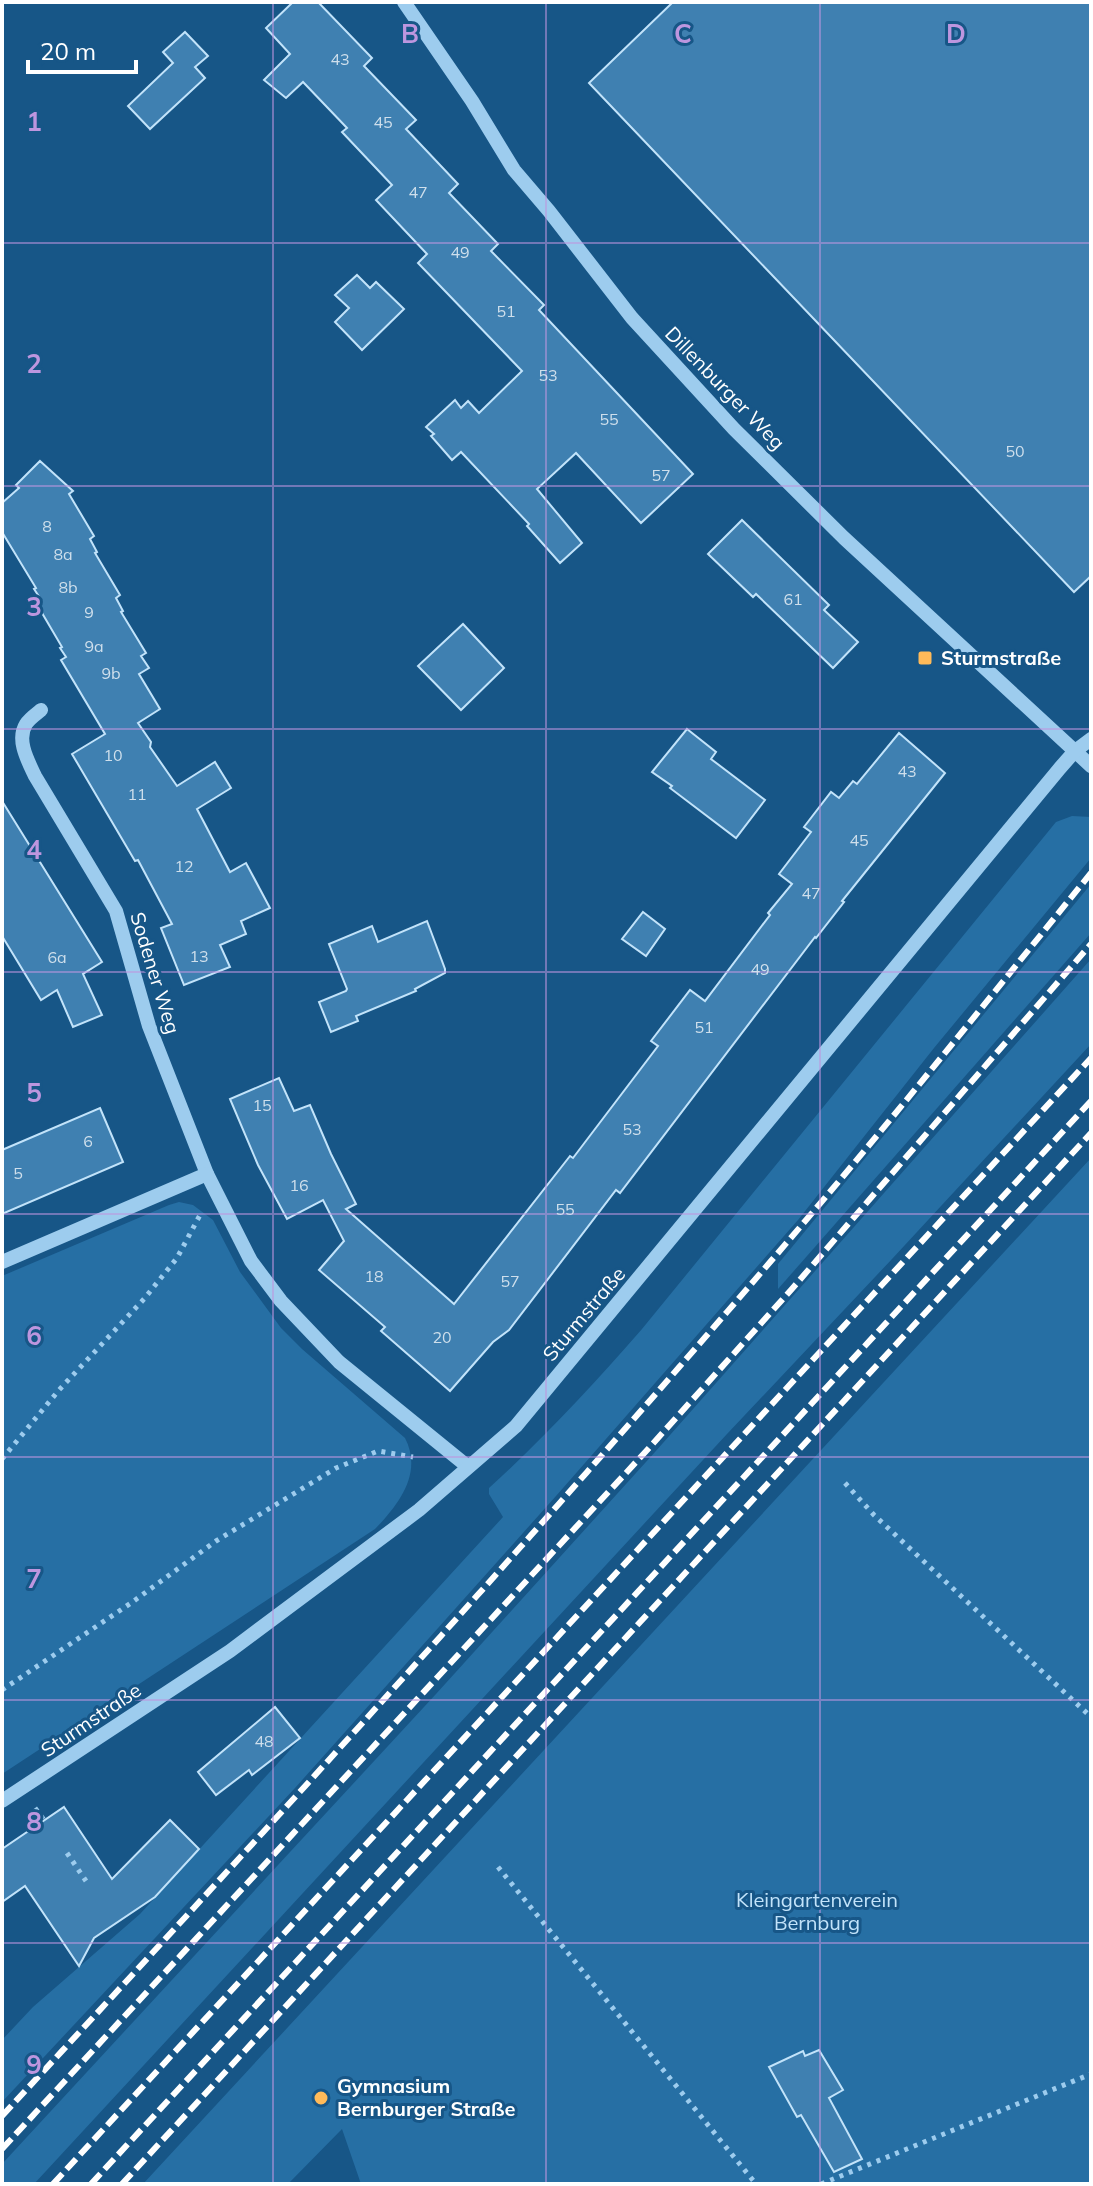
<svg xmlns="http://www.w3.org/2000/svg" width="1093" height="2186" viewBox="0 0 1093 2186" font-family="Mulish,sans-serif">
	<rect width="100%" height="100%" fill="#175687"/>
	<g fill="#266fa4">
		<path d="M1072,816L1091,817V858L934,1048L798,1220L556,1496L295,1788L2,2102V2040L33,2007L140,1914L503,1517L489,1494V1488C544,1438 593,1385 642,1329L1056,822Z"/>
		<path d="M1091,884V933L778,1289V1264Z"/>
		<path d="M1091,959V1044L892,1259L727,1434L34,2184H2V2164L436,1694L655,1452Z"/>
		<path d="M1091,1158V2184H361L342,2129L288,2184H143Z"/>
		<path d="M179,1202L193,1205L213,1220L240,1272L281,1328L302,1349L405,1438C423,1473 399,1504 375,1529L2,1774V1276L169,1205Z"/>
	</g>
	<g fill="#3f80b1" stroke="#c2e3fa" stroke-width="2">
		<path d="M293,2H318L372,58L364,66L416,120L406,129L458,184L449,193L498,244L491,251L544,305L539,310L693,474L641,523L576,453L537,489L582,543L560,563L527,526L529,524L461,452L452,460L431,436L434,434L426,427L455,400L461,408L468,401L479,413L522,371L418,263L427,254L376,200L392,185L342,132L347,128L303,82L286,98L264,80L290,54L266,28Z"/>
		<path d="M673,2H1091V576L1074,592L589,83Z"/>
		<path d="M185,32L208,56L195,67L205,78L150,129L128,106L173,63L163,52Z"/>
		<path d="M357,275L370,288L376,282L404,309L362,350L335,322L349,308L335,295Z"/>
		<path d="M40,461L73,491L69,494L94,536L90,539L97,552L95,553L120,595L116,598L123,611L121,612L146,653L141,656L149,668L139,674L160,709L138,723L151,742L150,747L177,786L215,762L231,788L197,809L230,872L246,863L270,908L241,921L246,934L220,945L230,967L184,985L161,928L172,924L138,860L135,861L72,754L105,734L61,660L66,657L60,648L62,647L35,601L40,598L34,589L36,588L2,532V503L19,488L16,485Z"/>
		<path d="M742,520L829,605L824,610L858,642L833,668L756,594L753,597L708,554Z"/>
		<path d="M463,624L504,668L461,710L418,666Z"/>
		<path d="M687,729L716,752L711,759L765,800L736,838L670,788L672,786L652,772Z"/>
		<path d="M899,733L945,773L842,901L844,902L816,938L815,937L620,1193L616,1190L509,1330L493,1342L450,1391L381,1331L385,1327L319,1270L344,1241L323,1200L287,1219L258,1165L230,1099L279,1078L294,1111L310,1105L331,1154L356,1204L346,1209L454,1304L570,1156L573,1158L658,1046L651,1041L690,990L705,1001L770,915L768,913L792,884L779,874L811,832L804,827L831,792L839,798L853,781L857,784Z"/>
		<path d="M2,801L102,962L83,974L102,1015L73,1027L57,990L41,1000L2,936Z"/>
		<path d="M643,912L665,929L646,956L622,939Z"/>
		<path d="M427,921L445,969V973L415,989L416,991L356,1016L358,1021L331,1032L319,1002L346,991L347,989L329,944L372,926L378,942Z"/>
		<path d="M100,1108L123,1162L2,1214V1150Z"/>
		<path d="M275,1707L300,1738L252,1775L249,1770L216,1795L198,1772Z"/>
		<path d="M64,1807L112,1879L170,1820L199,1849L155,1897L94,1938L79,1966L25,1886L2,1902V1849Z"/>
		<path d="M819,2050L843,2090L829,2098L862,2159L834,2172L801,2115L797,2117L769,2067L803,2051L805,2056Z"/>
	</g>
	<g fill="none" stroke-linecap="round" stroke-linejoin="round">
		<g stroke="#9dccee" stroke-width="5" stroke-dasharray="4 6" stroke-linecap="butt">
			<path d="M2,1459L59,1390L144,1299L177,1258L200,1215"/>
			<path d="M845,1483L874,1515L1091,1717"/>
			<path d="M2,1690L131,1603L216,1541L336,1468L378,1451L413,1457"/>
			<path d="M35,1808L44,1820"/>
			<path d="M67,1853L86,1881"/>
			<path d="M498,1867L756,2184"/>
			<path d="M821,2184L1091,2074"/>
		</g>
		<g stroke="#9dccee" stroke-width="14">
			<path d="M404,2L472,101L514,170L549,211L632,318L734,429L844,538L1091,766"/>
			<path d="M41,710C36,714 29,719 26,724C16,740 28,761 35,776L116,911L149,1026L207,1174L251,1261L281,1301L339,1362L467,1466"/>
			<path d="M2,1262L207,1174"/>
			<path d="M2,1801L230,1651L419,1510L516,1426L1060,768L1075,751L1091,739"/>
		</g>
		<g stroke="#fff" stroke-width="6" stroke-dasharray="14 6" stroke-linecap="butt">
			<path d="M2,2116C273,1823 542,1529 801,1226C900,1110 995,991 1091,873"/>
			<path d="M2,2149L649,1448L791,1290L1091,944"/>
			<path d="M53,2184L1091,1058"/>
			<path d="M91,2184L1091,1101"/>
			<path d="M122,2184L1091,1133"/>
		</g>
	</g>
	<path fill="none" stroke="#bd96df" stroke-width="2" stroke-opacity="0.55" d="M273,2V2184M546,2V2184M820,2V2184M2,243H1091M2,486H1091M2,729H1091M2,972H1091M2,1214H1091M2,1457H1091M2,1700H1091M2,1943H1091"/>
	<g fill="#ffba59" stroke="#175687" stroke-width="3">
		<rect x="917" y="650" width="16" height="16" rx="4"/>
		<circle cx="321" cy="2098" r="8"/>
	</g>
	<g text-anchor="middle" stroke-width="6" stroke-linejoin="round" paint-order="stroke">
		<g font-size="16" fill="#cfdfec">
			<text x="340" y="65">43</text>
			<text x="383" y="128">45</text>
			<text x="418" y="198">47</text>
			<text x="460" y="258">49</text>
			<text x="506" y="317">51</text>
			<text x="548" y="381">53</text>
			<text x="609" y="425">55</text>
			<text x="1015" y="457">50</text>
			<text x="661" y="481">57</text>
			<text x="47" y="532">8</text>
			<text x="63" y="560">8a</text>
			<text x="68" y="593">8b</text>
			<text x="793" y="605">61</text>
			<text x="89" y="618">9</text>
			<text x="94" y="652">9a</text>
			<text x="111" y="679">9b</text>
			<text x="113" y="761">10</text>
			<text x="907" y="777">43</text>
			<text x="137" y="800">11</text>
			<text x="859" y="846">45</text>
			<text x="184" y="872">12</text>
			<text x="811" y="899">47</text>
			<text x="199" y="962">13</text>
			<text x="57" y="963">6a</text>
			<text x="760" y="975">49</text>
			<text x="704" y="1033">51</text>
			<text x="262" y="1111">15</text>
			<text x="632" y="1135">53</text>
			<text x="88" y="1147">6</text>
			<text x="18" y="1179">5</text>
			<text x="299" y="1191">16</text>
			<text x="565" y="1215">55</text>
			<text x="374" y="1282">18</text>
			<text x="510" y="1287">57</text>
			<text x="442" y="1343">20</text>
			<text x="264" y="1747">48</text>
		</g>
		<g font-size="20" fill="#fff" stroke="#175687">
			<text transform="translate(725 388) rotate(46)" y="7">Dillenburger Weg</text>
			<text transform="translate(155 973) rotate(73)" y="7">Sodener Weg</text>
			<text transform="translate(584 1314) rotate(-50)" y="7">Sturmstraße</text>
			<text transform="translate(91 1720) rotate(-34)" y="7">Sturmstraße</text>
		</g>
		<g font-size="20" font-weight="bold" fill="#fff" stroke="#175687" text-anchor="start">
			<text x="941" y="665">Sturmstraße</text>
			<text x="337" y="2093">Gymnasium<tspan x="337" dy="23">Bernburger Straße</tspan></text>
		</g>
		<g font-size="20" fill="#c2e3fa" stroke="#175687">
			<text x="817" y="1907">Kleingartenverein<tspan x="817" dy="23">Bernburg</tspan></text>
		</g>
	</g>
	<g font-size="26" text-anchor="middle" font-weight="bold" fill="#bd96df" stroke="#175687" stroke-width="6" stroke-linejoin="round" paint-order="stroke">
		<text x="410" y="43">B</text>
		<text x="683" y="43">C</text>
		<text x="956" y="43">D</text>
		<text x="34" y="131">1</text>
		<text x="34" y="373">2</text>
		<text x="34" y="616">3</text>
		<text x="34" y="859">4</text>
		<text x="34" y="1102">5</text>
		<text x="34" y="1345">6</text>
		<text x="34" y="1588">7</text>
		<text x="34" y="1831">8</text>
		<text x="34" y="2074">9</text>
	</g>
	<rect width="1093" height="2186" fill="none" stroke="#ffffff" stroke-width="8"/>
	<path d="M28 60v12h108v-12" fill="none" stroke="#ffffff" stroke-width="4"/>
	<text x="40" y="60" font-size="24" fill="#ffffff" stroke="#175687" stroke-width="6" paint-order="stroke">20 m</text>
</svg>
